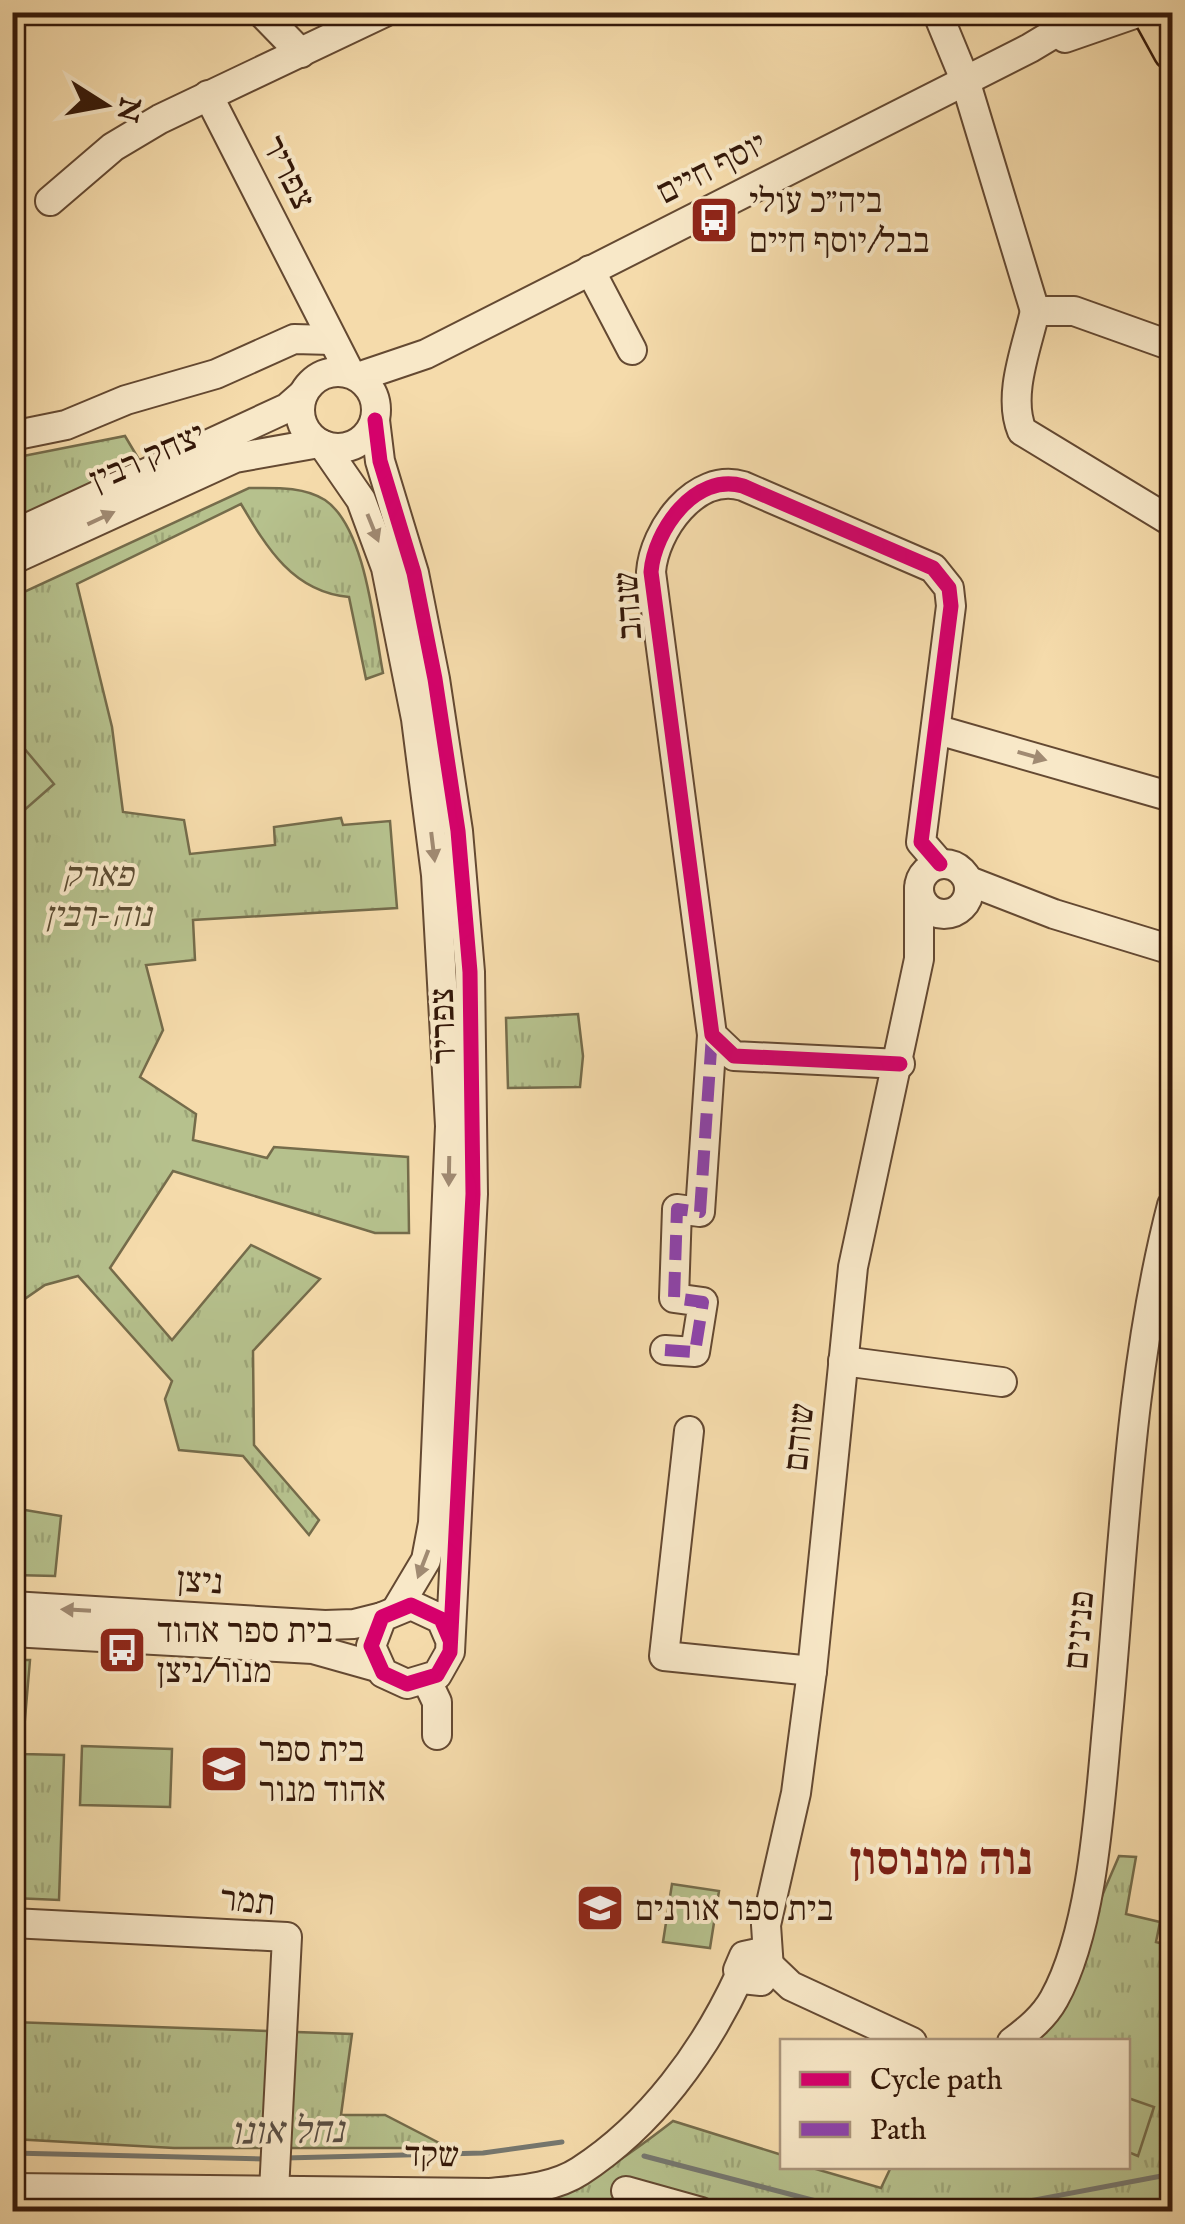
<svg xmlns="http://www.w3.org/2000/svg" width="1185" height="2224" viewBox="0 0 1185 2224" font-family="'IM FELL English','Frank Ruhl Libre',serif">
	<defs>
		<pattern id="grass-tufts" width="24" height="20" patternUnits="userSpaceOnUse" patternTransform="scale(2.5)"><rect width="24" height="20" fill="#b6c18d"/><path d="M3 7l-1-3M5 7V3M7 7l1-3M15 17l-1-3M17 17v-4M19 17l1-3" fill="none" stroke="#9da578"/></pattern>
	</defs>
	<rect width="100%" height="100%" fill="#f5dbab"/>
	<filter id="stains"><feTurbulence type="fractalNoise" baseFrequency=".002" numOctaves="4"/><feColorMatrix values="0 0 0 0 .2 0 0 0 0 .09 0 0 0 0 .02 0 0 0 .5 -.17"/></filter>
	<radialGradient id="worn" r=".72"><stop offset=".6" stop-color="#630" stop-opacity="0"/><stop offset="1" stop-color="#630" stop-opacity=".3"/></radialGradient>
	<g fill="url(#grass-tufts)" stroke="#756c4b" stroke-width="2.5">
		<path d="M125,436L144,468L13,527V458Z"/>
		<path d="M249,488C274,488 303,486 325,500C366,528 374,627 383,673L366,679L349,597C293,592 267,548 241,504L77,584L112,727L123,812L184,820L190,854L275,845L274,827L341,818L343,825L390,821L397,908L193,920L195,960L146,965L163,1030L140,1077L196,1114L193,1140L267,1158L274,1147L408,1157L409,1233H375L173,1171L110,1268L172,1340L251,1245L320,1279L253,1351L254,1445L319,1520L309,1535L243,1456L179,1450L165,1399L172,1381L78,1276L45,1285L13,1307V597Z"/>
		<path d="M578,1014L583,1056L580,1087L508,1088L506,1018Z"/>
		<path d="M13,1508L61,1516L55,1576L13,1575Z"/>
		<path d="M13,1660H30L22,1754L64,1755L59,1900L13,1898Z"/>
		<path d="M1119,1856L1136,1857L1126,1914L1160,1922L1156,1942L1172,1946V2211L777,2212L751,2202L737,2212H495C569,2197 614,2167 673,2121L782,2155V2166L809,2167L881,2188L891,2167L1128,2166V2042L1036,2041C1071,2010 1078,1973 1090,1930C1097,1905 1109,1880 1119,1856Z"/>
		<path d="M12,2022L352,2034L341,2115H385L449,2148H174L13,2139Z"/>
	</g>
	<g fill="#b6c18d" stroke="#756c4b" stroke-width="2.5">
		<path d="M13,735L54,784L13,820H12Z"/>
		<path d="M82,1746L172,1749L170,1807L80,1805Z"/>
		<path d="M672,1884L719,1891L710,1948L663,1942Z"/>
		<path d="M1128,2098L1154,2107L1138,2156L1128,2152Z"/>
	</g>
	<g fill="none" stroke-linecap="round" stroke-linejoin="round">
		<g stroke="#767870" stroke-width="5">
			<path d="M12,2153L264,2159"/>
			<path d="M644,2156L858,2212"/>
			<path d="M285,2158L483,2153L562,2142"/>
			<path d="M971,2212L1172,2174"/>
		</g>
		<g stroke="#644932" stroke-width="32">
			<g id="minor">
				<path d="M261,12L301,53"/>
				<path d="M937,12L965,80L1035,311"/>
				<path d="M1065,38L1140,12"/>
				<path d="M208,95L350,373"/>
				<path d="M50,201L113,147L160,119L385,12"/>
				<path d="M590,270L632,350"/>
				<path d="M1172,346L1074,311H1035C1027,347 1007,395 1022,431L1172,522"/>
				<circle cx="338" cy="410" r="38"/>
				<path d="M358,377L426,354L1030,48L1090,12"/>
				<path d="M375,420L380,461L414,573L435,679L458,831L470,972L473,1194L450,1652L437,1675L407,1684L383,1673L371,1646L382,1617L411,1605L441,1619L450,1640"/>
				<path d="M12,436L66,425L126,400L216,374L294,339L332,340"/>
				<path d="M323,445L361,500L386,568L416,719L436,875L450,1126L433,1523L426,1560L398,1607"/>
				<path d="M12,535L287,408L303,394"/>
				<path d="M12,560L235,458L319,443"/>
				<path d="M938,730L1172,797"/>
				<circle cx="944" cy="889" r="25"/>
				<path d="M969,881L1054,914L1172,950"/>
				<path d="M900,1064L734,1056L712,1035L651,572C654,531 695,472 743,486L933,568L949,588L951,606L921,842L940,864"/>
				<path d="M665,1350L695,1352L703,1302L674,1298L677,1209L700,1212L712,1035"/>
				<path d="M843,1361L1002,1382"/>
				<path d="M689,1431L664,1656L812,1671"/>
				<path d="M12,1606L325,1625L354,1624L382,1617"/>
				<path d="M12,1632L313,1649L377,1667"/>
				<path d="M427,1681L437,1702V1735"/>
				<path d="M12,1923L287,1937L274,2191"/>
				<path d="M766,1959L758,1953L744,1956L738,1970L742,1979L761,1981L769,1969L766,1925L796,1793L812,1671L853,1267L919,959V889"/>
				<path d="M768,1964L791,1986L912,2042"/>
				<path d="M1012,2042C1028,2030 1044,2017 1054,1999C1094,1927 1100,1799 1108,1717C1124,1546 1129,1371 1172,1205"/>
				<path d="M12,2188L490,2193C520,2190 554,2188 580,2171C651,2125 705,2051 740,1975"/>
				<path d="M626,2191L701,2212"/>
			</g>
		</g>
		<g stroke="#341809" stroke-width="40">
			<path id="major" d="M1150,12L1172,52"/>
		</g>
		<use href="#minor" stroke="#f8e8c8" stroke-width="28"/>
		<use href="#major" stroke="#f5dbab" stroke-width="35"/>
		<path stroke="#8e44ad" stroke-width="12" stroke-dasharray="25 12" stroke-linecap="butt" d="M665,1350L695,1352L703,1302L674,1298L677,1209L700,1212L712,1035"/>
		<g stroke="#f8e8c8" stroke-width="21">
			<g id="cycleway">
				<path d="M375,420L380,461L414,573L435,679L458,831L470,972L473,1194L450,1652L437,1675L407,1684L383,1673L371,1646L382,1617L411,1605L441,1619L450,1640"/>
				<path d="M900,1064L734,1056L712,1035L651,572C654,531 695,472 743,486L933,568L949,588L951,606L921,842L940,864"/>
			</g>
		</g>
		<use href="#cycleway" stroke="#d6006c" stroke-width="15"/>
	</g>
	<defs><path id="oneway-solid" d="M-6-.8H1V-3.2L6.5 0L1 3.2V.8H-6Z" transform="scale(2.5)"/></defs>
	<g fill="#a08a72">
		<use href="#oneway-solid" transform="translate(101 518) rotate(-25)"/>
		<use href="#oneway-solid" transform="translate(373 528) rotate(68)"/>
		<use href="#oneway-solid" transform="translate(1032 756) rotate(16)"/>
		<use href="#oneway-solid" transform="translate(433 847) rotate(83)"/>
		<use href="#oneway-solid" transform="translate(449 1171) rotate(91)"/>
		<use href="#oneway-solid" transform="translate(423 1564) rotate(111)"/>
		<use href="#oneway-solid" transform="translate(76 1610) rotate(-177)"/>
	</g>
	<defs>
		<g id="bus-square" transform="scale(2.5)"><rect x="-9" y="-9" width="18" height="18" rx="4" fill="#8f2418" stroke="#f8e8c8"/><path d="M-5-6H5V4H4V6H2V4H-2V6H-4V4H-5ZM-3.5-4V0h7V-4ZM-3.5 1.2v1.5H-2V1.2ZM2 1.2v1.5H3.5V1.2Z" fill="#fff"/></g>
		<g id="school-square" transform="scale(2.5)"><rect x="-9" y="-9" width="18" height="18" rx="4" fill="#8f2418" stroke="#f8e8c8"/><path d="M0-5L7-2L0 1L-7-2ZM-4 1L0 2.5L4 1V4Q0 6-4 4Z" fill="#fff"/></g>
	</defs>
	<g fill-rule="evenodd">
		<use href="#bus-square" x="714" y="220"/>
		<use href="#bus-square" x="122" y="1650"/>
		<use href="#school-square" x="224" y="1769"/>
		<use href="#school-square" x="600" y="1908"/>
	</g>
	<g text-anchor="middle" stroke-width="8" stroke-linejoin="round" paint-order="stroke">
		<g font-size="35" fill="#341809" stroke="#f8e8c8">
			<text transform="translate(711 167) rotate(-27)" y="12">יוסף חיים</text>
			<text transform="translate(289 172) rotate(63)" y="12">צפריר</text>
			<text transform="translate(147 456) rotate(-24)" y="12">יצחק רבין</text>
			<text transform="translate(627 606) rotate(-94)" y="12">שנהב</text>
			<text transform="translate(442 1026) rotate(-92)" y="12">צפריר</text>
			<text transform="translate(798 1437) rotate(-84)" y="12">שוהם</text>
			<text transform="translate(200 1580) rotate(4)" y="12">ניצן</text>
			<text transform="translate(1078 1630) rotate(-85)" y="12">פנינים</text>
			<text transform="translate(248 1900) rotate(6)" y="12">תמר</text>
			<text transform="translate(432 2154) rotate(1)" y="12">שקד</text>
		</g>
		<g font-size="35" fill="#341809" stroke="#f8e8c8" text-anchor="start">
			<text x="749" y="212">ביה״כ עולי<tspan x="749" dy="40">בבל/יוסף חיים</tspan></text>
			<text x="157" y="1642">בית ספר אהוד<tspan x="157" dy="40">מנור/ניצן</tspan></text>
			<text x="259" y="1761">בית ספר<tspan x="259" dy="40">אהוד מנור</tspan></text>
			<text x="635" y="1920">בית ספר אורנים</text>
		</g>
		<g font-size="35" font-style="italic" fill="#5b4b31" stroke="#f8e8c8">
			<text x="98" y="886">פארק<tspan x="98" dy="40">נוה-רבין</tspan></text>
		</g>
		<g font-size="38" font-style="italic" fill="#5a5045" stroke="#f8e8c8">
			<text transform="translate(287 2130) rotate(-1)" y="13">נחל אונו</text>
		</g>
		<g font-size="45" font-weight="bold" fill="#7a1f14" stroke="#f8e8c8">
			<text x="941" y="1874">נוה מונוסון</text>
		</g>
	</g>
	<rect width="1185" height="2224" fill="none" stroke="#f5dbab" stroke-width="50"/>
	<rect x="15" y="15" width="1155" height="2194" fill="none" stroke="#341809" stroke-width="5"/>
	<rect x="25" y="25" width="1135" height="2174" fill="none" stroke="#341809" stroke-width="2.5"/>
	<rect x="780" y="2039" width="350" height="130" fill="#f8e8c8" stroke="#aa957c" stroke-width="2.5"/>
	<rect x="800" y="2072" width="50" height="15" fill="#d6006c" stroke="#aa957c" stroke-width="2.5"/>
	<text x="870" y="2089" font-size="30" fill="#341809">Cycle path</text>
	<rect x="800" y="2122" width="50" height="15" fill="#8e44ad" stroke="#aa957c" stroke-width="2.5"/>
	<text x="870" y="2139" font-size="30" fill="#341809">Path</text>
	<g transform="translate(105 105) rotate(101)" stroke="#f8e8c8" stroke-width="8" paint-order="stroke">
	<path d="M0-8L18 38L0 25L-18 38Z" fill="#341809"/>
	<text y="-15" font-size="28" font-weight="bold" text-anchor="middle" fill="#341809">N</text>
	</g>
	<rect width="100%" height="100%" filter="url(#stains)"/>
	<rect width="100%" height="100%" fill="url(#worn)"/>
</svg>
